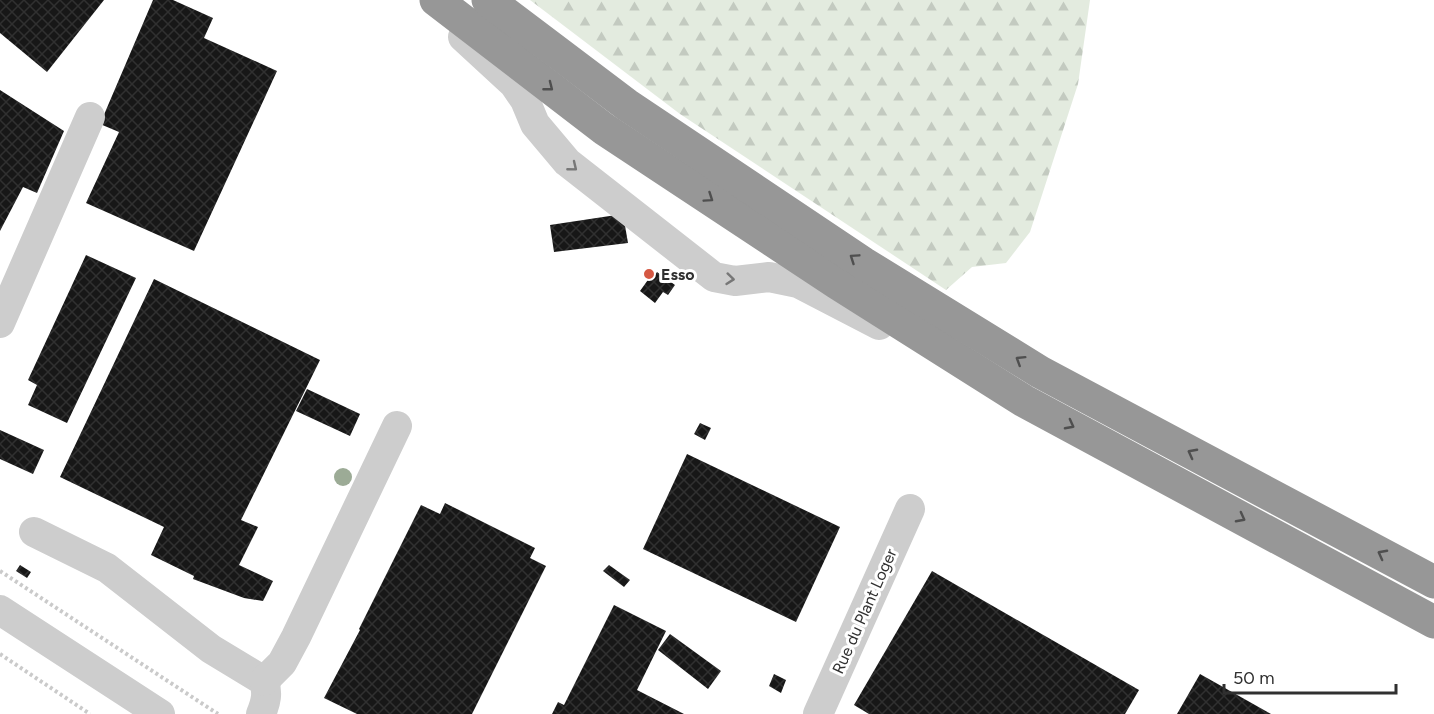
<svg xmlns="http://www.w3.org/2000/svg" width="1434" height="714" viewBox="0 0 1434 714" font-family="Figtree,sans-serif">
	<defs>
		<pattern id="forest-firs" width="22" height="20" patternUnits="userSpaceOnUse" patternTransform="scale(1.5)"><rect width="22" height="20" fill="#e3ebdf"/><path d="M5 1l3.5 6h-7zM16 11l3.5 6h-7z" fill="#c3cac0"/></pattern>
		<pattern id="building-cross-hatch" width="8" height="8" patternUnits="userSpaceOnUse" patternTransform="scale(1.5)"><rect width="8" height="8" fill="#171717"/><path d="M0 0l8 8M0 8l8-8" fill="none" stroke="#303030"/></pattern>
	</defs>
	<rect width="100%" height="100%" fill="#fff"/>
	<path fill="url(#forest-firs)" d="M530,0H1090L1078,84L1030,232L1006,263L972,267L946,290L680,114Z"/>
	<g fill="url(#building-cross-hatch)">
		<path d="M0,0H104L47,72L0,33Z"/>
		<path d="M153,0H173L213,18L204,38L277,71L194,251L86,203L119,132L100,124Z"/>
		<path d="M0,90L64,131L37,193L23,187L0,231Z"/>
		<path d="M623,214L628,243L554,252L550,225Z"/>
		<path d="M86,255L136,278L67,423L28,405L37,385L28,380Z"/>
		<path d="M657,272L675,285L668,295L663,292L655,303L640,291L650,277L652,279Z"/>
		<path d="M154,279L320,360L241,520L258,527L239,565L273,581L263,601L244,598L193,579L194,576L151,555L164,527L60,477Z"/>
		<path d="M307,389L360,414L350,436L296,411Z"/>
		<path d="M700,423L711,428L705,440L694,434Z"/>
		<path d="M0,430L44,450L33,474L0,459Z"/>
		<path d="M687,454L840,527L796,622L643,549Z"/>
		<path d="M445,503L535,548L530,558L546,566L472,714H357L324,698L360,630L359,629L421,505L440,514Z"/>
		<path d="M20,565L31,572L27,578L16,571Z"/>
		<path d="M609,565L630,580L624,587L603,571Z"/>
		<path d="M932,571L1139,690L1125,714H869L854,705Z"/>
		<path d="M614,605L666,631L637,690L684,714H552L558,702L564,705Z"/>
		<path d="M670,634L721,671L708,689L658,650Z"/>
		<path d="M774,674L786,680L781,693L769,686Z"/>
		<path d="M1200,674L1271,714H1177Z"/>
	</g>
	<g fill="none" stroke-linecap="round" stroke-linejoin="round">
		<g stroke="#cacaca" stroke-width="4" stroke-dasharray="3 3" stroke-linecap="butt">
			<path d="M0,571L218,714"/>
			<path d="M0,654L90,714"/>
		</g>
		<g stroke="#cdcdcd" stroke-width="30">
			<path d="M463,37L514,84L525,100L535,124L567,162L714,277L735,281L769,277L798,283L879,325"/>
			<path d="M0,323L90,117"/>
			<path d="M34,532L107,568L211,649L264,681C268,693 266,702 261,714"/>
			<path d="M0,610L160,714"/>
			<path d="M264,681L282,663L296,637L397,426"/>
			<path d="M818,714L910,509"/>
		</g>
		<g stroke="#979797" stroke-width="33">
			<path d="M436,0L604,129L837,283L1024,401L1434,622"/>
			<path d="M488,0L627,105L863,263L1040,372L1434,582"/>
		</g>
	</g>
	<circle fill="#9cab96" cx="343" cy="477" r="9"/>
	<defs><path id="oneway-chevron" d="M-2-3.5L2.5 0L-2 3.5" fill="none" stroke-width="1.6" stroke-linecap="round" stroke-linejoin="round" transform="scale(1.5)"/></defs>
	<g stroke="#4f4f4f">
		<use href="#oneway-chevron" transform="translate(549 87) rotate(38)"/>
		<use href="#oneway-chevron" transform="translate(709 198) rotate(34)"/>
		<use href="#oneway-chevron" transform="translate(854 258) rotate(-146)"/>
		<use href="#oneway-chevron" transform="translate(1020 360) rotate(-148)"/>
		<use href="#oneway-chevron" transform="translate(1070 425) rotate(28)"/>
		<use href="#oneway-chevron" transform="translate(1192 453) rotate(-152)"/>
		<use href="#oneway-chevron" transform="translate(1241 518) rotate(28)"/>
		<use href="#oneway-chevron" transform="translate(1382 554) rotate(-152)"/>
	</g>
	<g stroke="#777">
		<use href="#oneway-chevron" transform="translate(573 167) rotate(39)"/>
		<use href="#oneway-chevron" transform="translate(730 279) rotate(6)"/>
	</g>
	<circle fill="#d55843" stroke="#fff" stroke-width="2" cx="649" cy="274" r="6"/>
	<g text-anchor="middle" stroke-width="6" stroke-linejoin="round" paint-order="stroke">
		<g font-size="16" font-weight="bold" fill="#303030" stroke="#fff" text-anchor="start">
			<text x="661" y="280">Esso</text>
		</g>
		<g font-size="16" fill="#303030" stroke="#fff">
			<text transform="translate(864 611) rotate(-66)" y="6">Rue du Plant Loger</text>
		</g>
	</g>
	<path d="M1224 684v9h172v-9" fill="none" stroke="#303030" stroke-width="3"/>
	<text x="1233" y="684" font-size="18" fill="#303030" stroke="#ffffff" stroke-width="4.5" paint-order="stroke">50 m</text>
</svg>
